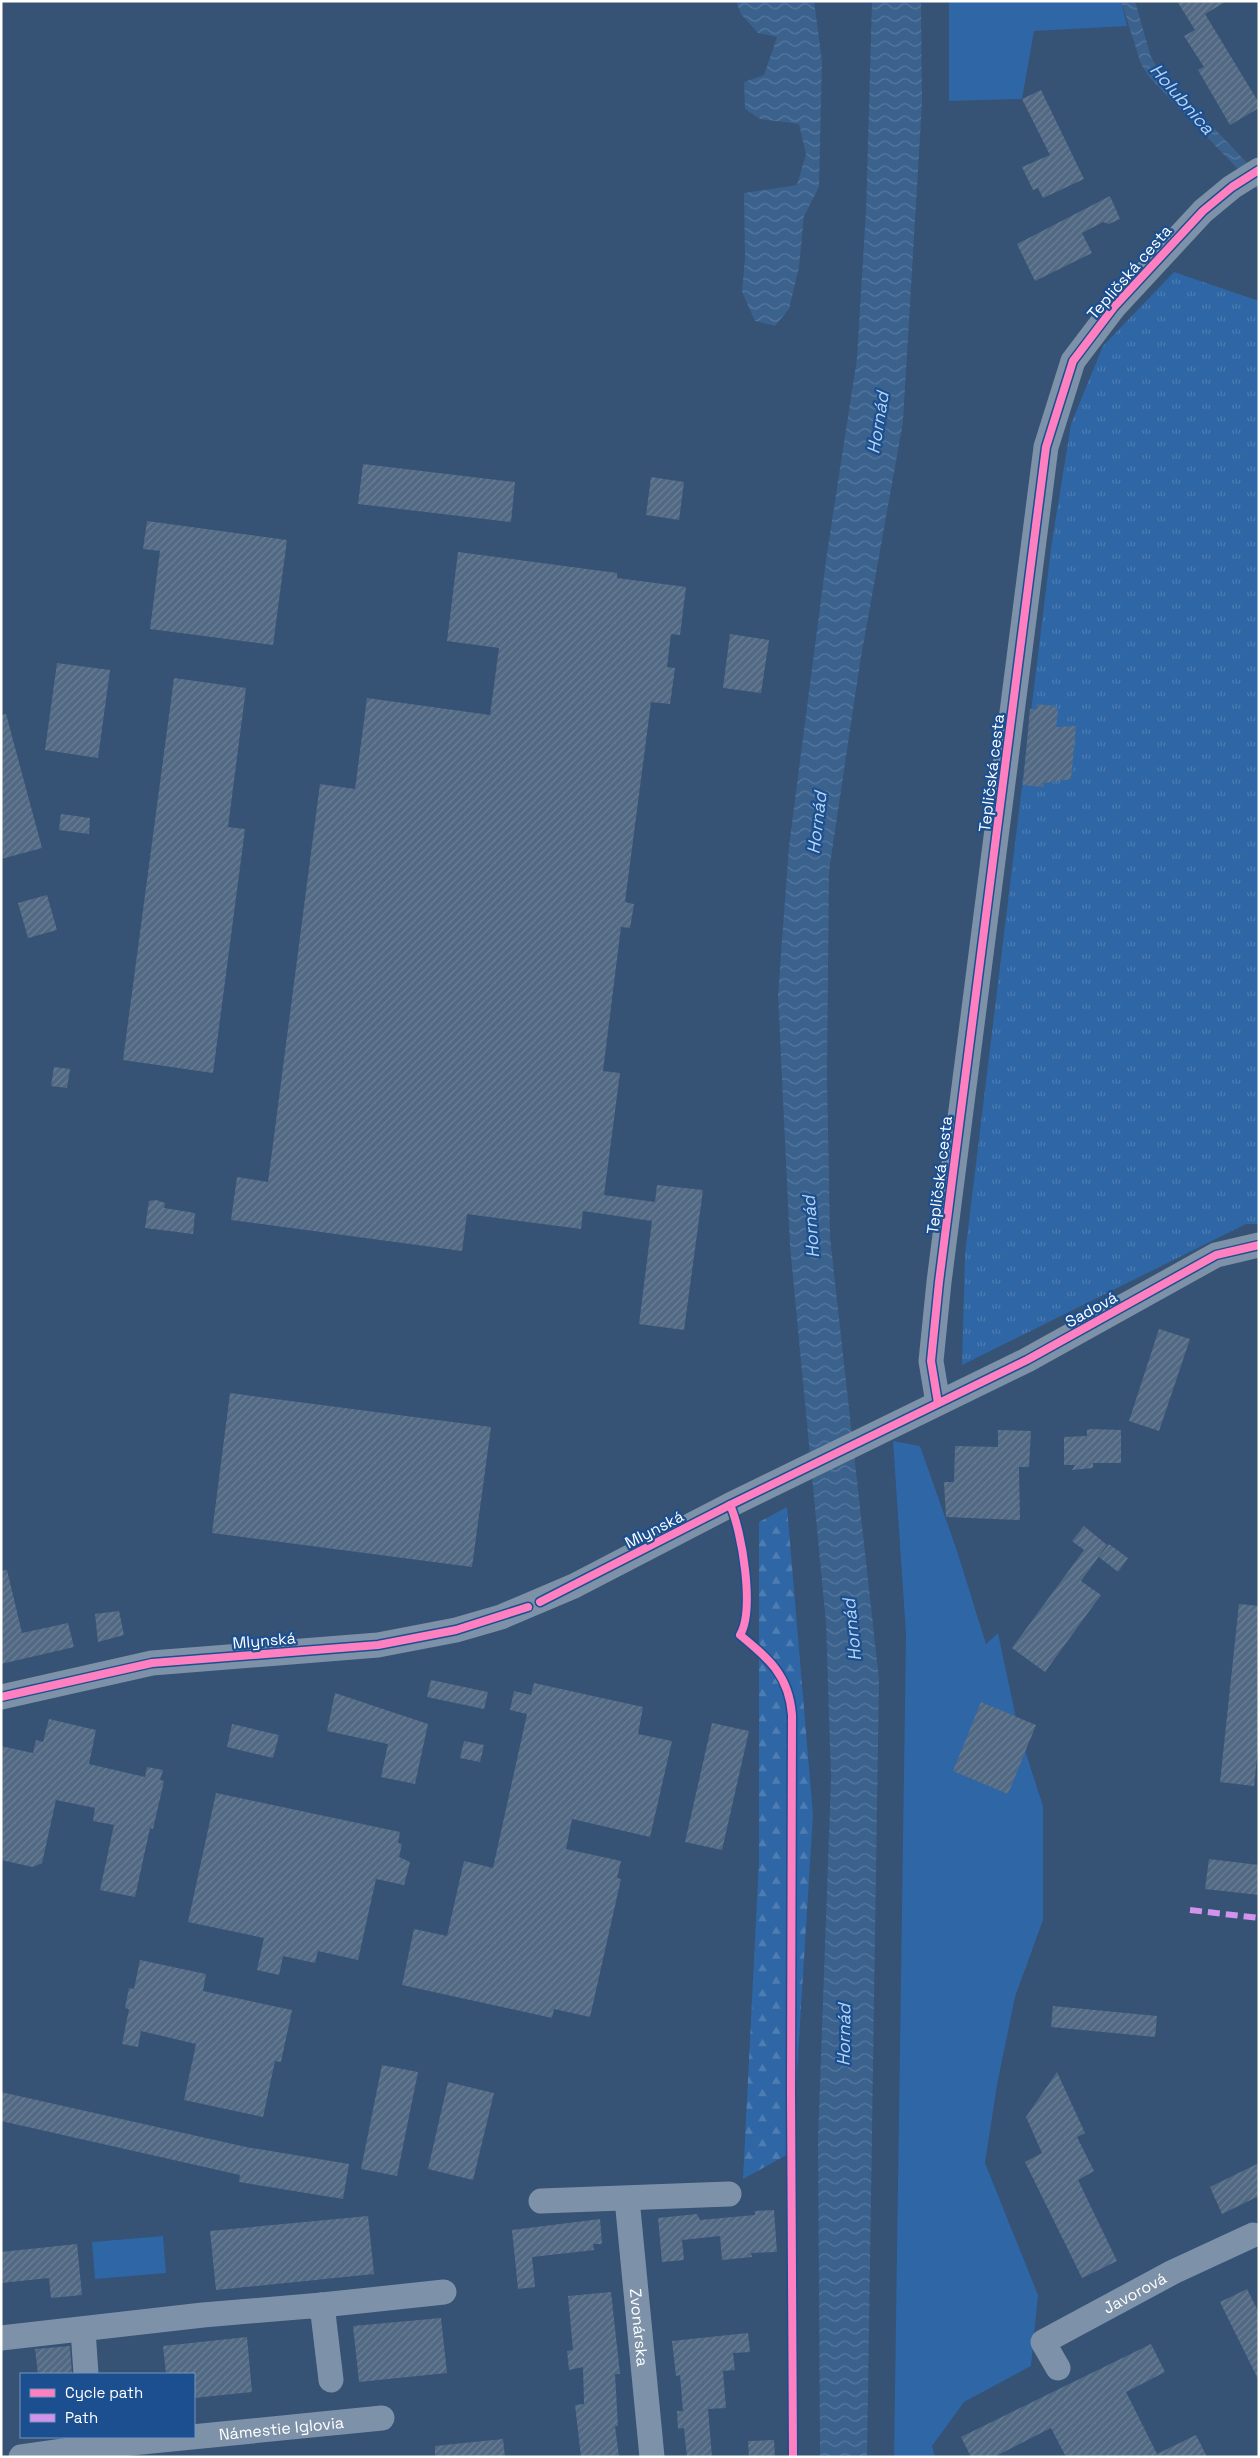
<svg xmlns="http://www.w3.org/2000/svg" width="1260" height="2458" viewBox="0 0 1260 2458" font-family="'Space Grotesk',sans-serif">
	<defs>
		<pattern id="forest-firs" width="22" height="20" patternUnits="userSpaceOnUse" patternTransform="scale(1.25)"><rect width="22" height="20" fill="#2f66a5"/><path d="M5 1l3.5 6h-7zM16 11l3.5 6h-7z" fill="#4e7db2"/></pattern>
		<pattern id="park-tufts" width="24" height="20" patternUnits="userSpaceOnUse" patternTransform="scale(1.25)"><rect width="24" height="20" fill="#2f66a5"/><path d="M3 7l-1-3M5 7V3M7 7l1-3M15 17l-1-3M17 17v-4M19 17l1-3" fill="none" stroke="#4e7db2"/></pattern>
		<pattern id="water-waves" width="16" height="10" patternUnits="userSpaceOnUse" patternTransform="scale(1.25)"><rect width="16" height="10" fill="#3b618d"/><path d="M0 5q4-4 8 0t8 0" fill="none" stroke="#58799e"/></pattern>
		<pattern id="building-hatch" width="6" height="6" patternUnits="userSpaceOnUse" patternTransform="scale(1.25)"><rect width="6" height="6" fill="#526984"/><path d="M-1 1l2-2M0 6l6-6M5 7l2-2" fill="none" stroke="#6c8096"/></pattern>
	</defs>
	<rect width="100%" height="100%" fill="#365274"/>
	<g fill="#2f66a5">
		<path d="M949,1H1121L1127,26L1034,31L1022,99L949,101Z"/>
		<path d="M893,1441L920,1446L957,1551L986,1644L998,1633L1019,1732L1043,1806V1920L1015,1997L997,2085L985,2163L1038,2295L1031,2366L964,2402L932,2446L935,2457H894L906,1634Z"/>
		<path d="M163,2236L166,2273L95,2279L92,2242Z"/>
	</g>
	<path fill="url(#forest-firs)" d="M787,1507L813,1815L792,2152L743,2179L759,1860V1522Z"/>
	<path fill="url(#park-tufts)" d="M1174,272L1259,301V1224H1246L962,1365L965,1254L1051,548L1071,424L1103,346Z"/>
	<g fill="url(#water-waves)">
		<path d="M736,1H814L822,61L819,187L804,216L799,267L789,309L775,326L755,321L742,292L745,258L744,193L797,185L806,154L799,124L760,119L745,109L744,82L764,75L777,37L758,33L741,14Z"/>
		<path d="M872,1H921L922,103L903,422L860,663L829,871L827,1075L830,1237L879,1679L867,2457H820L818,2139L831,1779L826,1623L790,1246L778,995L789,846L827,553L857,358L866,210Z"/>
		<path d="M1121,1H1135L1151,57L1160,72L1259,175V191L1150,78L1141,64Z"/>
	</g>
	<g fill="url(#building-hatch)">
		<path d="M1177,1H1227L1205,14L1259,103V108L1230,125L1198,70L1204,67L1184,36L1195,30Z"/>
		<path d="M1041,90L1084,179L1043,198L1038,188L1033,190L1022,167L1050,155L1022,99Z"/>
		<path d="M1110,196L1120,219L1109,224L1103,222L1082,233L1092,253L1035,281L1017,244Z"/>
		<path d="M363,464L515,482L511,522L358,504Z"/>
		<path d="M651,477L684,482L679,520L646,515Z"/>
		<path d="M147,521L287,540L273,645L150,629L160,551L143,549Z"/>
		<path d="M458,552L617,573V578L686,587L680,635L671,634L667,667L675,668L670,704L651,702L625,902L634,904L630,928L621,927L603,1071L620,1073L604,1195L655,1202L657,1185L703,1190L684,1330L639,1324L652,1221L583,1211L581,1229L467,1214L462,1251L231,1220L237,1177L268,1182L320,784L355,789L367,698L490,715L499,648L447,641Z"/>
		<path d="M730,634L769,640L761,693L723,688Z"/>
		<path d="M57,663L110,670L98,758L45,750Z"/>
		<path d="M174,678L246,688L228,827L245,829L213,1073L123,1060Z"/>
		<path d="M1037,704L1054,706L1058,711L1056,727L1076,726L1071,779L1044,783L1043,787L1023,785L1030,709H1037Z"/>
		<path d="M6,714L42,848L1,859V715Z"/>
		<path d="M61,814L90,818L89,834L59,830Z"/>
		<path d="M47,895L57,930L28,938L18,903Z"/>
		<path d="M54,1067L70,1069L67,1088L51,1086Z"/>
		<path d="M156,1200L165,1203L164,1208L195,1213L193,1234L145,1228L149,1201Z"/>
		<path d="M1159,1329L1190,1339L1159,1431L1129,1421Z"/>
		<path d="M230,1393L491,1427L472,1567L212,1533Z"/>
		<path d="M1091,1429L1121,1430V1463H1093V1468L1072,1470L1075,1465H1064V1437L1087,1436V1430Z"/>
		<path d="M998,1430L1031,1431L1029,1467H1019L1020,1520L946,1517L944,1482H954L955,1446L998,1447Z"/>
		<path d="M1084,1526L1107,1545L1081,1581L1101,1595L1045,1672L1012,1648L1084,1550L1072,1541Z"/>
		<path d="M1109,1544L1128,1558L1118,1572L1099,1557Z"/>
		<path d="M7,1570L22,1633L68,1623L74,1647L1,1664V1571Z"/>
		<path d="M1239,1604L1259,1606V1740L1254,1786L1220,1782Z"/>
		<path d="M119,1611L124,1635L98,1642L95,1614Z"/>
		<path d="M431,1680L488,1692L484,1709L427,1697Z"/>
		<path d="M534,1683L643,1707L638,1734L672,1741L650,1837L572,1819L566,1849L621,1861L617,1878L621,1879L590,2017L554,2009L552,2018L402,1985L414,1929L447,1936L464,1861L493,1868L527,1714L510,1710L514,1691L531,1695Z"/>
		<path d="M335,1693L428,1724L415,1784L381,1777L388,1744L327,1731Z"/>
		<path d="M981,1702L1036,1725L1008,1794L953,1771Z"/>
		<path d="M49,1719L96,1730L89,1764L145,1777L147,1767L163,1770L160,1780L164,1781L153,1829L150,1828L135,1897L100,1890L114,1825L93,1821L95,1808L56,1800L42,1863L33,1867L1,1860V1746L33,1753L36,1740L43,1742Z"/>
		<path d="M712,1723L749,1731L722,1850L685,1842Z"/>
		<path d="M232,1724L279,1735L273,1758L227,1747Z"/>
		<path d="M464,1741L484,1745L480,1762L460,1758Z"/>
		<path d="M216,1793L400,1832L398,1843L402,1844L399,1857L410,1862L404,1885L376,1879L358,1960L318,1951L315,1963L283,1956L279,1975L257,1970L264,1938L188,1922Z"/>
		<path d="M1209,1859L1259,1865V1895L1205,1889Z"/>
		<path d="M140,1960L206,1974L203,1991L292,2010L281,2062L275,2061L263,2117L184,2100L196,2044L141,2031L138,2047L122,2044L129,2009L125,2008L129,1988L134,1989Z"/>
		<path d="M1053,2006L1157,2016L1155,2037L1051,2027Z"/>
		<path d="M382,2065L418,2072L397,2176L361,2169Z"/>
		<path d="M1057,2072L1085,2133L1077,2137L1094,2171L1078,2180L1117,2261L1082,2278L1025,2162L1042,2153L1026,2117Z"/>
		<path d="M448,2082L494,2093L473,2180L428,2169Z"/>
		<path d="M1,2092L246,2147L349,2164L343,2199L239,2182L240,2175L1,2121Z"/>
		<path d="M1259,2163V2196L1222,2214L1210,2187Z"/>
		<path d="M774,2210L777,2252L751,2253L752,2257L722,2260L720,2236L682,2240L684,2260L662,2262L658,2218L697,2214L700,2220L755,2215V2211Z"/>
		<path d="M368,2216L374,2274L216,2290L210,2231Z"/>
		<path d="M600,2219L602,2244H593L594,2250L532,2257L535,2287L518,2289L512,2230Z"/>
		<path d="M77,2244L82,2295L51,2298L49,2278L1,2283V2252Z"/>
		<path d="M1247,2289L1259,2313V2381L1220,2302Z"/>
		<path d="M611,2292L620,2374H615L618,2426H615L619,2457H581L575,2405L584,2404L583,2367L569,2370L567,2351L573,2350L568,2296Z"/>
		<path d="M441,2318L447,2373L359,2382L353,2326Z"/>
		<path d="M748,2333L750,2352L733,2353L735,2370L723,2371L726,2408L708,2409L712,2457H687L684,2428L678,2429L677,2411H683L680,2375L676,2376L672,2341Z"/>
		<path d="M247,2337L252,2392L194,2398V2374H166L163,2346Z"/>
		<path d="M1151,2344L1165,2372L1126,2392L1157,2454L1196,2435L1207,2457H1066L1051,2428L994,2457H971L961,2437Z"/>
		<path d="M70,2346L72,2374H38L35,2349Z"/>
		<path d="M503,2439L505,2457H435V2446Z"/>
		<path d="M774,2440L775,2457H749L748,2441Z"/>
	</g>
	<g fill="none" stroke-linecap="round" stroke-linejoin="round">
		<g stroke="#7d92a8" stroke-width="25">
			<path d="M938,1403L931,1361L939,1282L1046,447L1073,361L1114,307L1203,211L1232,187L1259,170"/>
			<path d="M1,1697L152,1663L378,1645L456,1630L501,1617L574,1586L730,1505L1027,1360L1216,1255L1259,1245"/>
			<path id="s1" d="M627,2199L652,2457"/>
			<path d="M541,2201L729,2194"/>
			<path d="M322,2305L444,2292"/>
			<path d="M83,2330L86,2374"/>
			<path d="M1,2338L203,2315L322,2305L331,2380"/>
			<path id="s2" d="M1058,2368L1043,2342L1173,2272L1253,2235"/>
			<path id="s3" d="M21,2457L92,2447L382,2418"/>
		</g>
		<path stroke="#d193ec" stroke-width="6" stroke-dasharray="12 6" stroke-linecap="butt" d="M1190,1910L1259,1918"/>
		<g stroke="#1b4f8f" stroke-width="11">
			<g id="cycleway">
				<path d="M938,1403L931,1361L939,1282L1046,447L1073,361L1114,307L1203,211L1232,187L1259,170"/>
				<path d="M730,1505C742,1531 755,1610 740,1635C769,1659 789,1675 792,1715L791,2092L793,2457"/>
				<path d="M540,1602L730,1505L1027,1360L1216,1255L1259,1245"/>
				<path d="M1,1697L152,1663L378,1645L456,1630L528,1607"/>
			</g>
		</g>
		<use href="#cycleway" stroke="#ff80c0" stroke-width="8"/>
	</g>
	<g text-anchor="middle" stroke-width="4.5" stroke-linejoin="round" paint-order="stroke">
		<g font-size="16" fill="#fff" stroke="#1b4f8f">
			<text transform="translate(1129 272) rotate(-49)" y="6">Tepličská cesta</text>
			<text transform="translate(991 773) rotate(-83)" y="6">Tepličská cesta</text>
			<text transform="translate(939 1175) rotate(-83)" y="6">Tepličská cesta</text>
			<text transform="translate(1091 1309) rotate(-29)" y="6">Sadová</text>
			<text transform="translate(654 1529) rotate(-27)" y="6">Mlynská</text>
			<text transform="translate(264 1640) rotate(-5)" y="6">Mlynská</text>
			<text dy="6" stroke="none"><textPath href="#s2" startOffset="134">Javorová</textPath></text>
			<text dy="6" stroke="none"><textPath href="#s1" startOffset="129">Zvonárska</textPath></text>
			<text dy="6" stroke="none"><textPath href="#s3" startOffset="262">Námestie Iglovia</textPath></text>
		</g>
		<g font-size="18" font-style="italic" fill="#b5d3f5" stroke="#1b4f8f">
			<text transform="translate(1182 99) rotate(49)" y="6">Holubnica</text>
			<text transform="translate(878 423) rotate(-81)" y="6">Hornád</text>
			<text transform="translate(817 823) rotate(-83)" y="6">Hornád</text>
			<text transform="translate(811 1227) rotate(-94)" y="6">Hornád</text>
			<text transform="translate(852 1630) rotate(-96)" y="6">Hornád</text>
			<text transform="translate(844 2035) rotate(-89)" y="6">Hornád</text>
		</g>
	</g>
	<rect width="1260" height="2458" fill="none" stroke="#ffffff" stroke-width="5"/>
	<rect x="20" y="2373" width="175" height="65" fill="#1b4f8f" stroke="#7695bc"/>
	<rect x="30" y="2389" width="25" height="8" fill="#ff80c0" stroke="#7695bc"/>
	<text x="65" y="2398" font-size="15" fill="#ffffff">Cycle path</text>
	<rect x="30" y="2414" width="25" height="8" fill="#d193ec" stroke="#7695bc"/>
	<text x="65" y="2423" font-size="15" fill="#ffffff">Path</text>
</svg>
